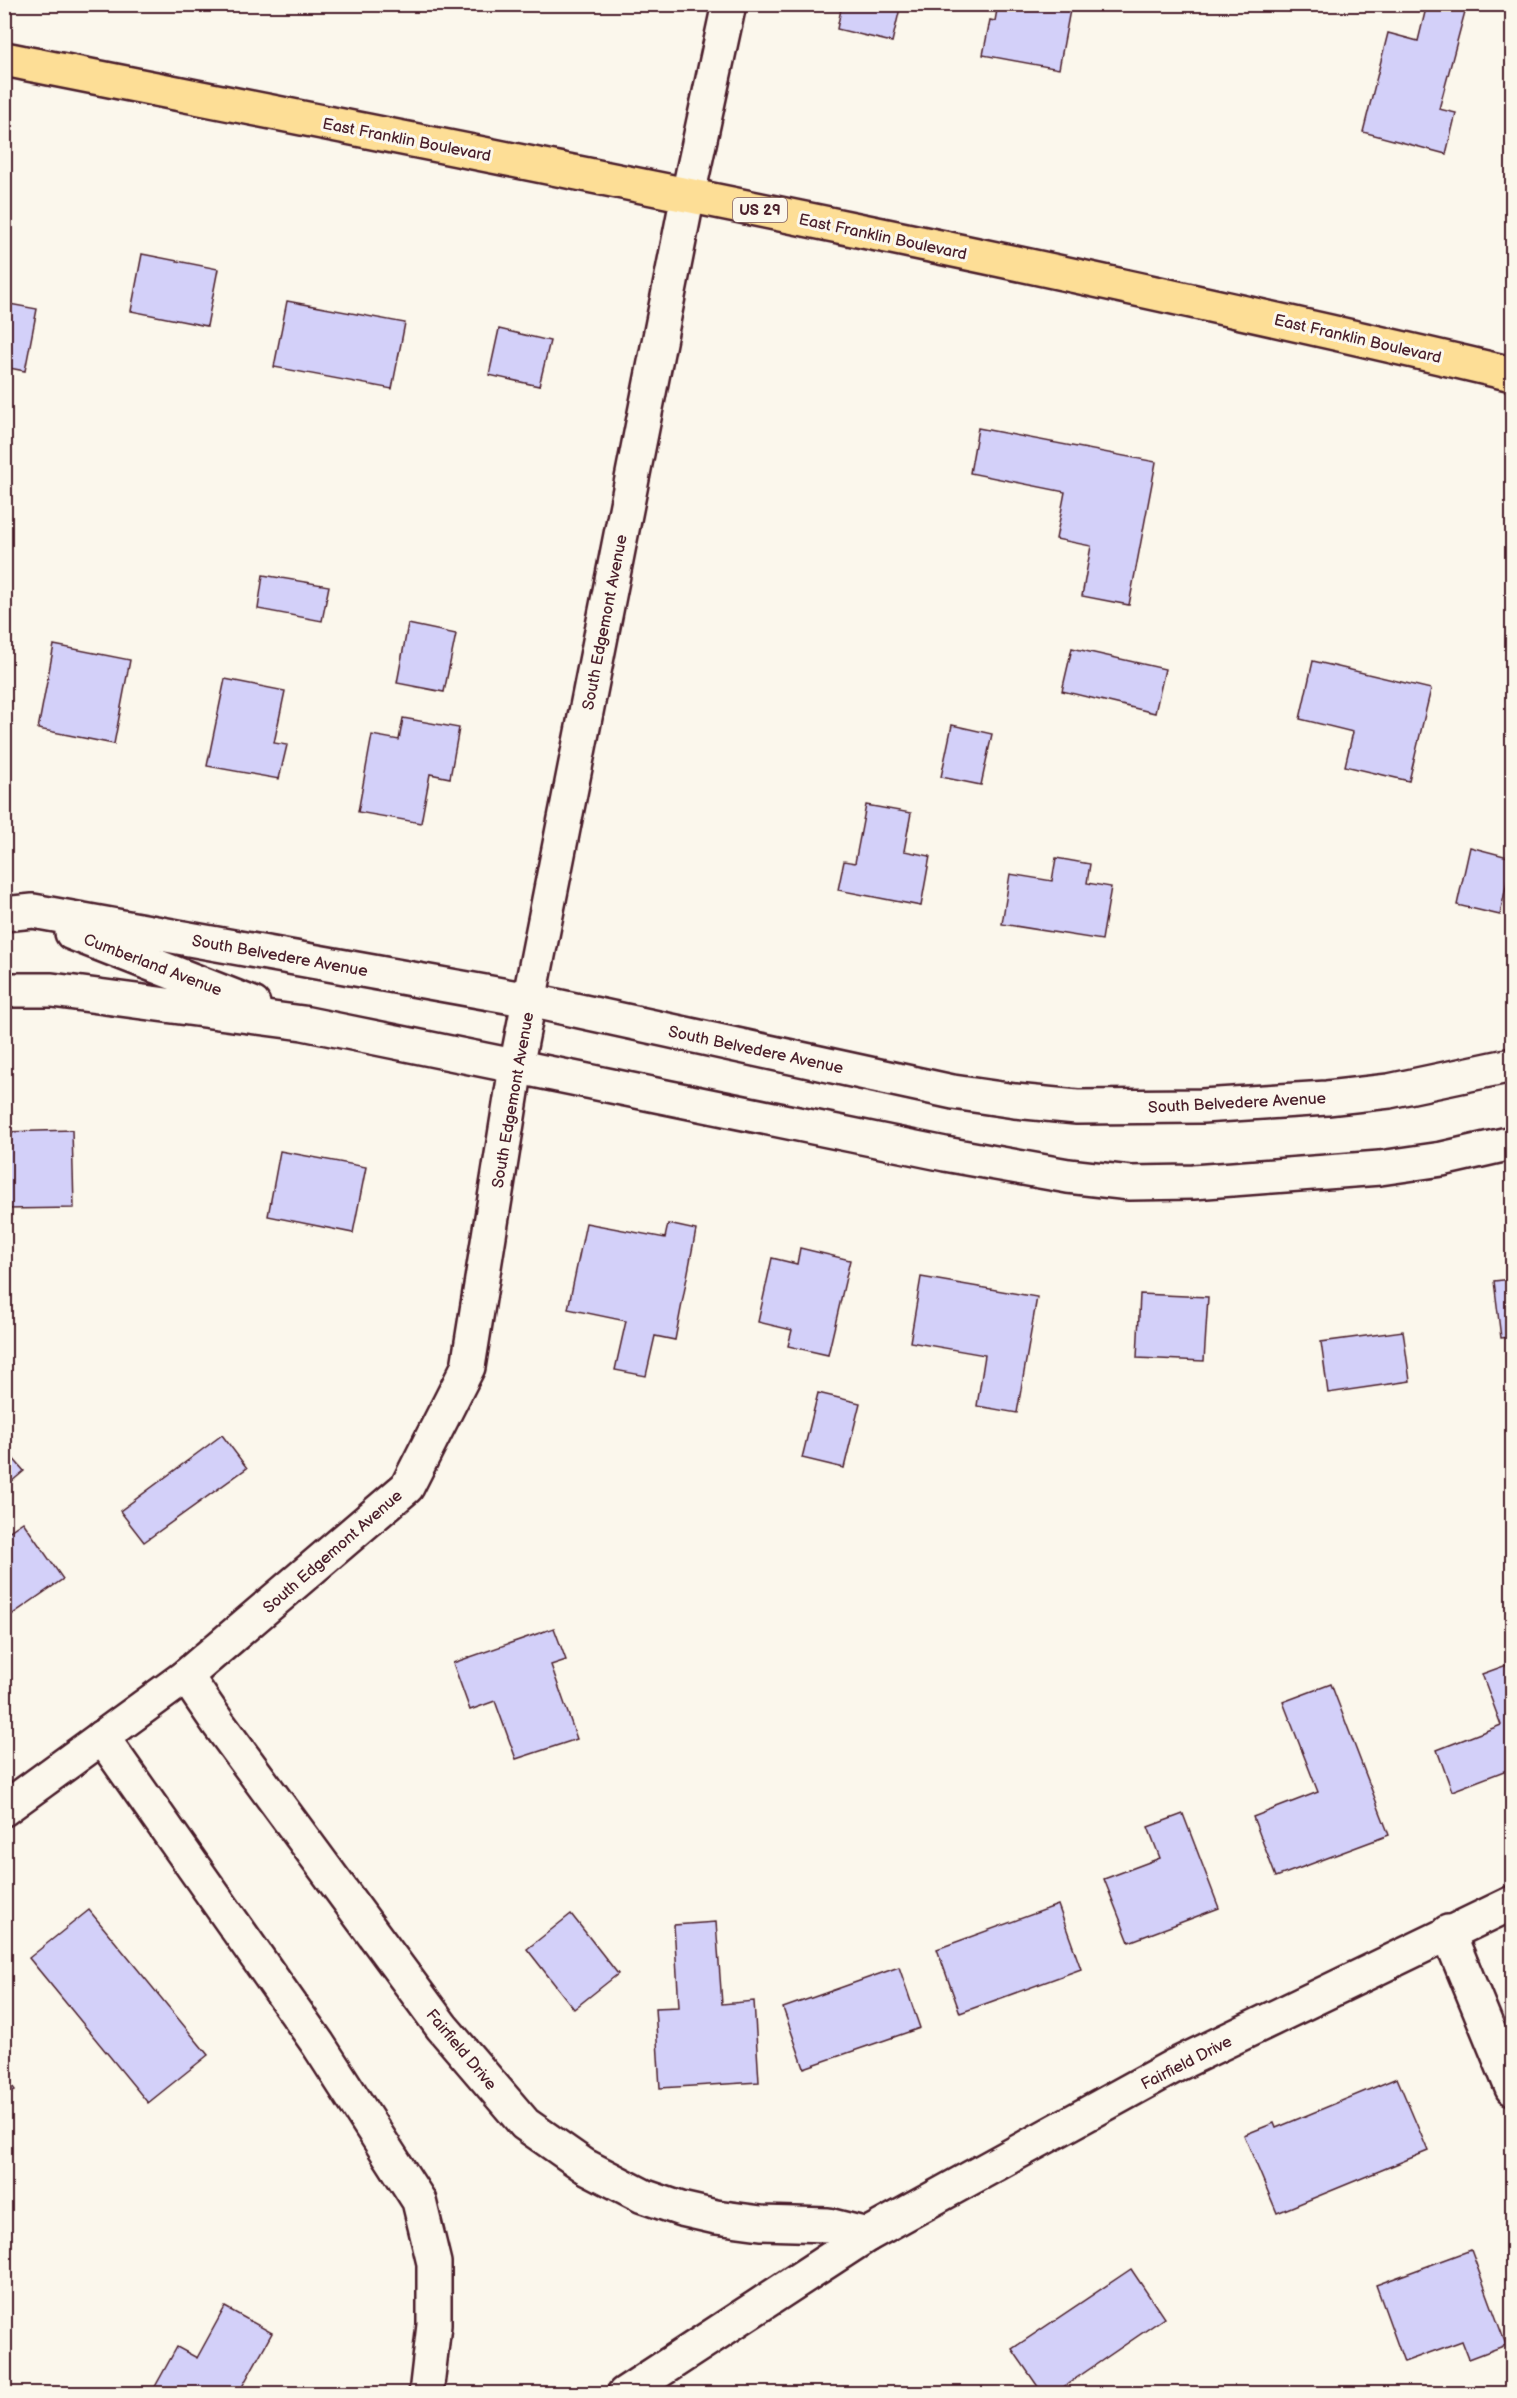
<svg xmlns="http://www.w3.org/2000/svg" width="1517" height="2398" viewBox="0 0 1517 2398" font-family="'Balsamiq Sans',sans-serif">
	<rect width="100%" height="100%" fill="#fbf7ec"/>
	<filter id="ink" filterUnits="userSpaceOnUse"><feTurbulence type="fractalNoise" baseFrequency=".0167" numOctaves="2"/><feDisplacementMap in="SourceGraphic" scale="12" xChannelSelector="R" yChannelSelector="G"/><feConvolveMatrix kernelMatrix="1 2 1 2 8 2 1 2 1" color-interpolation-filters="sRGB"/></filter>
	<g filter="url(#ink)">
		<g fill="#d3d0f9" stroke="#4a1f2b" stroke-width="1.5">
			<path d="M842,4H901L892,42L837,29Z"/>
			<path d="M998,4H1041L1070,10L1059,69L983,55L990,20L995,21Z"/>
			<path d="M1427,4H1467L1439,109L1456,113L1446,154L1363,132L1388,33L1418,41Z"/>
			<path d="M142,254L218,269L207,326L131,311Z"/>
			<path d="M287,301L405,323L392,389L274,367Z"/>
			<path d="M4,303L37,309L25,371L4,367Z"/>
			<path d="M499,329L550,341L539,386L489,375Z"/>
			<path d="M978,428L1156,462L1129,605L1082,596L1091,546L1056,539L1065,492L970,473Z"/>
			<path d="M263,575L329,586L322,621L258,609Z"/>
			<path d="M408,624L456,634L444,692L397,683Z"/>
			<path d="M54,645L130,660L114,744L38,729Z"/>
			<path d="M1072,648L1165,669L1155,713L1062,691Z"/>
			<path d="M1313,661L1431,689L1409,781L1345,766L1353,732L1300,719Z"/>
			<path d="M225,679L285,691L274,743L287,745L279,779L207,766Z"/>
			<path d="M403,718L459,728L450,778L430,774L421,823L358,812L372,735L399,740Z"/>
			<path d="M952,725L992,734L981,785L941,777Z"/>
			<path d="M866,805L911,813L904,851L930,856L921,906L838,890L844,861L855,863Z"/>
			<path d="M1470,847L1512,858L1500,915L1457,905Z"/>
			<path d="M1056,858L1090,864L1087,883L1111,887L1102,940L1002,924L1010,874L1052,881Z"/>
			<path d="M72,1130L74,1208L4,1209V1132Z"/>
			<path d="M280,1151L366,1167L353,1233L268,1216Z"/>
			<path d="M586,1223L665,1238L668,1224L696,1230L675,1340L655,1336L646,1376L615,1370L626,1321L568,1309Z"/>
			<path d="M800,1248L850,1260L828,1355L788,1346L792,1330L758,1322L772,1258L797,1264Z"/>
			<path d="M921,1277L1037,1297L1017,1413L977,1406L985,1355L910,1342Z"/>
			<path d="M1512,1279V1337L1501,1338L1494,1281Z"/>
			<path d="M1140,1294L1208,1297L1204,1361L1137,1358Z"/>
			<path d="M1403,1331L1410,1381L1328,1393L1321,1342Z"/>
			<path d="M818,1393L860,1403L844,1468L802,1458Z"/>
			<path d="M222,1435L247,1468L144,1542L120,1511Z"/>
			<path d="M4,1448L24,1471L4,1488Z"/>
			<path d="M23,1522L63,1579L4,1620V1535Z"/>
			<path d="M554,1628L566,1660L551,1665L577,1739L516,1759L495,1701L470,1710L453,1663Z"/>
			<path d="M1512,1663V1768L1452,1791L1437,1750L1501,1725L1482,1674Z"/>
			<path d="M1331,1684L1389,1835L1276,1877L1253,1817L1318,1792L1283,1702Z"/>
			<path d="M1183,1814L1219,1908L1129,1942L1104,1879L1160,1858L1148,1827Z"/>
			<path d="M1058,1905L1081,1969L960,2013L937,1949Z"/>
			<path d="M89,1910L208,2055L148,2103L29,1958Z"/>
			<path d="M571,1914L618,1974L574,2009L527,1949Z"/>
			<path d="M716,1922L722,2004L754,2001L759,2082L660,2088L655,2008L679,2007L674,1925Z"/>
			<path d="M899,1967L920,2028L804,2068L783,2008Z"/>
			<path d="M4,2074L15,2090L4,2097Z"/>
			<path d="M1397,2078L1428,2151L1277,2213L1244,2135L1274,2123L1276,2128Z"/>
			<path d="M1471,2250L1506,2345L1469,2359L1462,2341L1404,2362L1376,2285Z"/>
			<path d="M1131,2269L1164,2318L1053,2394H1043L1012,2349Z"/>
			<path d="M225,2307L272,2333L238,2394H151L177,2347L197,2358Z"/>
		</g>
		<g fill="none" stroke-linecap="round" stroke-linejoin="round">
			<g stroke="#4a1f2b" stroke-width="38">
				<g id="street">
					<path d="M4,914L33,911L529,1000L953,1092L1015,1101L1077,1107L1202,1106L1327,1098L1389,1091L1512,1065"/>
					<path d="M72,933L253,1004"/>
					<path d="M4,990H52L303,1023L945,1154L1068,1176L1130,1183L1193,1182L1380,1168L1442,1159L1512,1143"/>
					<path d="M186,1676L218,1723L442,2027L525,2124L585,2166L643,2196L681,2209L716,2217L761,2223L828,2225L867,2235L1176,2065L1512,1903"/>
					<path d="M102,1737L318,2044L419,2201L434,2263V2325L426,2394"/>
					<path d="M4,1809L186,1676L407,1487L468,1367L516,1067L688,195L729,4"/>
					<path d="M1448,1932L1512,2088"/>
					<path d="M624,2394L867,2235"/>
				</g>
			</g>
			<g stroke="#4a1f2b" stroke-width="38">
				<path id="primary" d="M4,59C508,159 1013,256 1512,374"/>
			</g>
			<use href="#street" stroke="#fbf7ec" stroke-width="33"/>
			<use href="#primary" stroke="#fdde96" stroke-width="33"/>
		</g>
	</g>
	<g text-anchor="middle" stroke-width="6" stroke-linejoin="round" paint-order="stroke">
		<rect fill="#fbf7ec" stroke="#7f6065" stroke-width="1.5" x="733" y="198" width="54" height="24" rx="4.5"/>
		<g font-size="15" font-weight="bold" fill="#4a1f2b">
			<text x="760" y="215">US 29</text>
		</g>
		<g font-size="16" fill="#4a1f2b" stroke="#fbf7ec">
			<text transform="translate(407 139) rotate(11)" y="6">East Franklin Boulevard</text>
			<text transform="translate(883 236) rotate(12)" y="6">East Franklin Boulevard</text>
			<text transform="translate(1358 338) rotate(13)" y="6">East Franklin Boulevard</text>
			<text transform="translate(604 622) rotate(-79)" y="6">South Edgemont Avenue</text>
			<text transform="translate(280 955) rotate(10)" y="6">South Belvedere Avenue</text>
			<text transform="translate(153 964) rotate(21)" y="6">Cumberland Avenue</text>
			<text transform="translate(756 1049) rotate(12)" y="6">South Belvedere Avenue</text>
			<text transform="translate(512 1100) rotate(-80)" y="6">South Edgemont Avenue</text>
			<text transform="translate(1237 1102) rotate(-3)" y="6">South Belvedere Avenue</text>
			<text transform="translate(332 1551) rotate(-41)" y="6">South Edgemont Avenue</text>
			<text transform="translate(462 2049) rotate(50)" y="6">Fairfield Drive</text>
			<text transform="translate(1186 2062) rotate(-27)" y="6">Fairfield Drive</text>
		</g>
	</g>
	<rect width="1517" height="2398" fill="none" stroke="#fbf7ec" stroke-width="24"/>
	<rect x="12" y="12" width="1493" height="2374" fill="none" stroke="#4a1f2b" stroke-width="2" filter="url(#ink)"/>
</svg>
